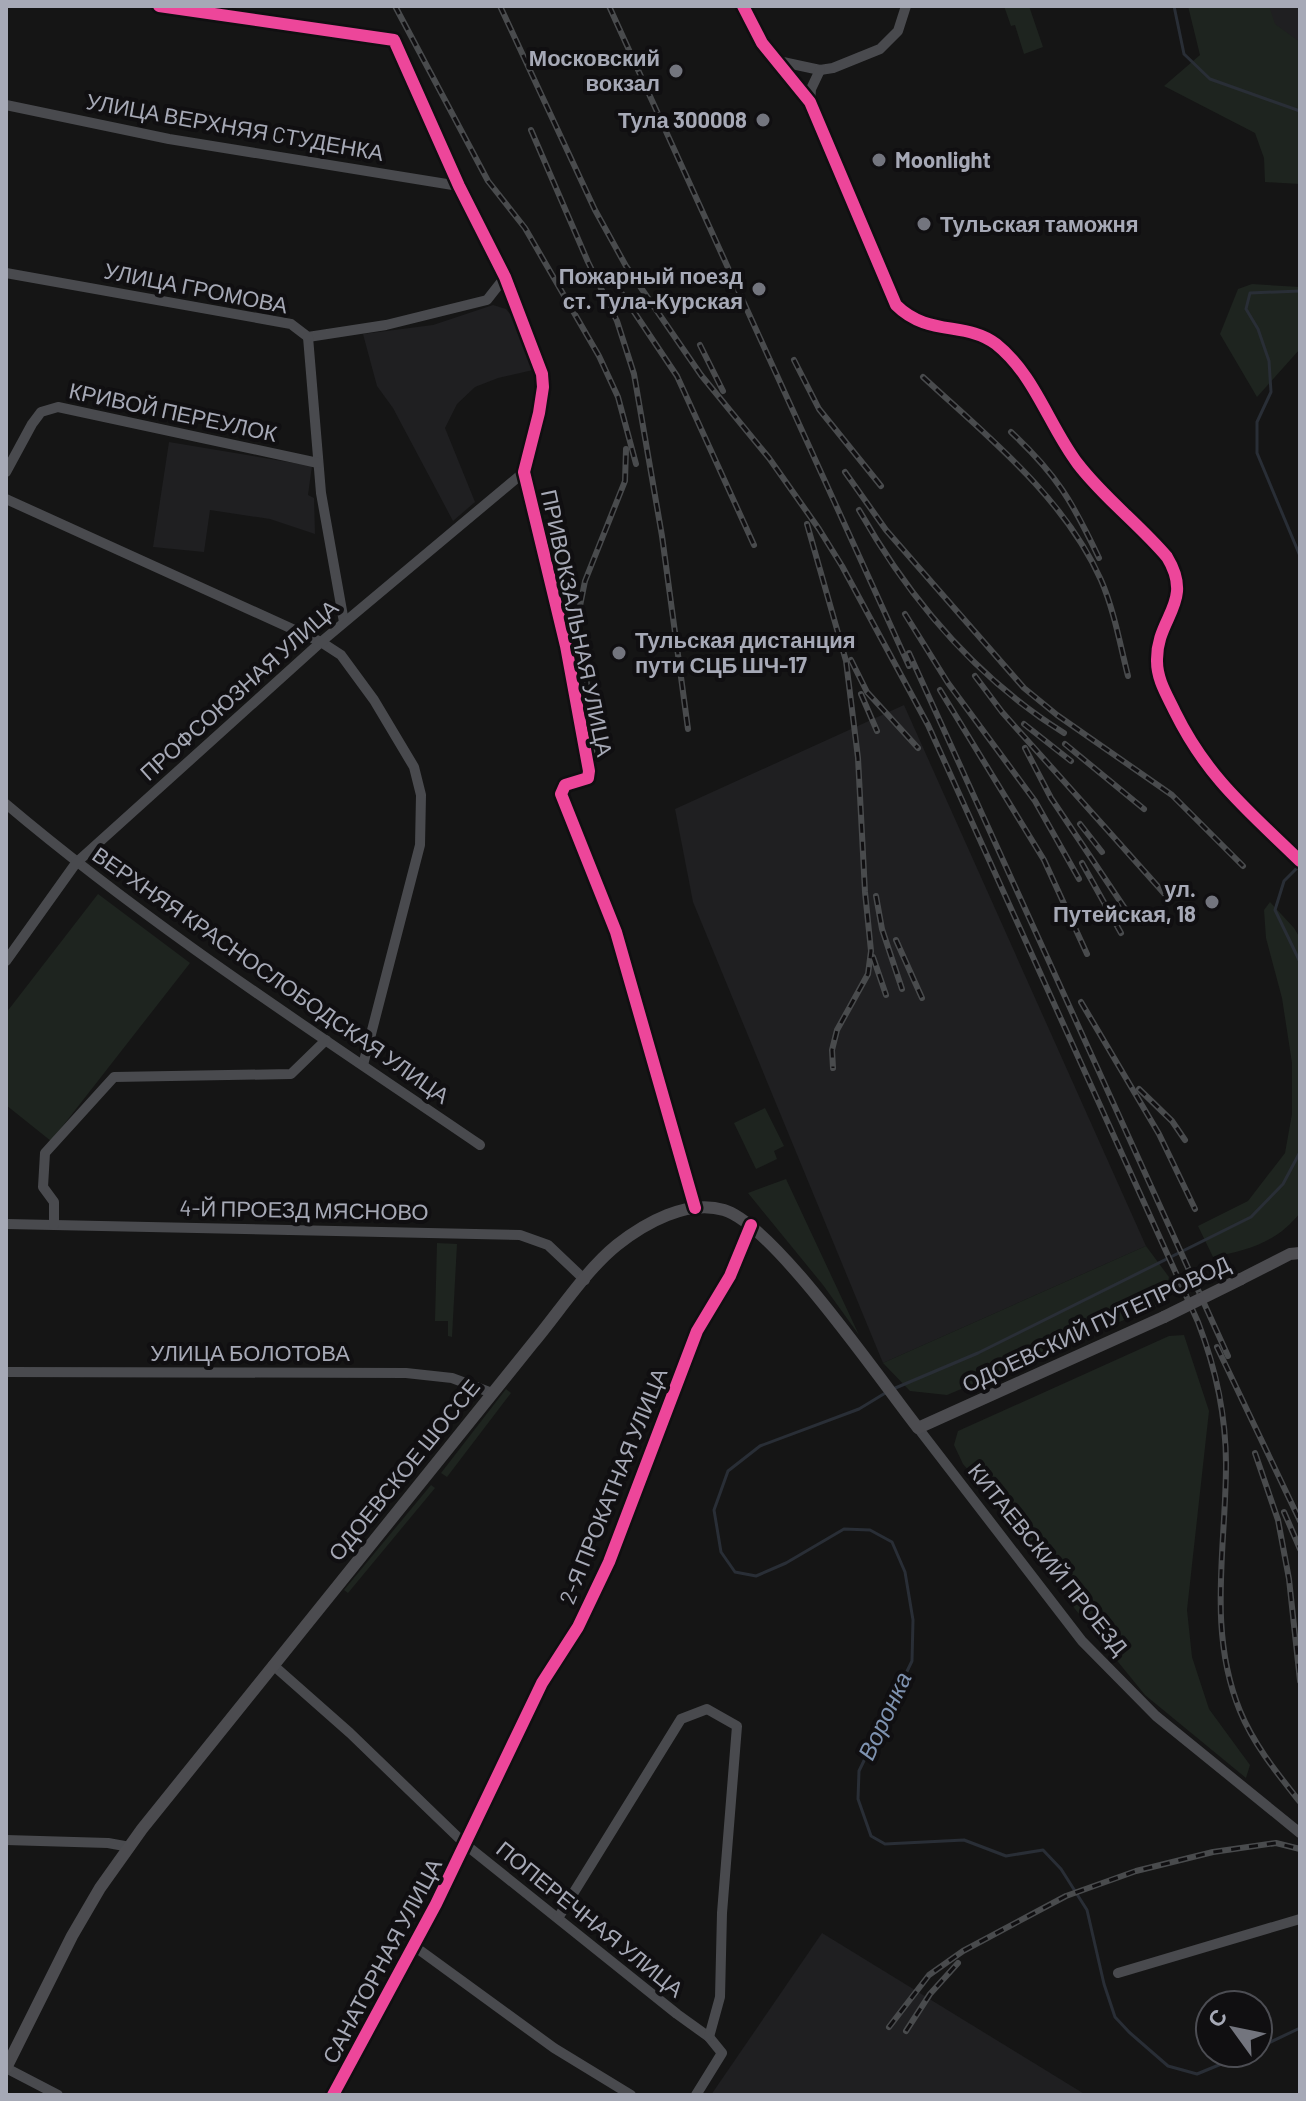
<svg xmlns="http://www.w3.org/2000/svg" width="1306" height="2101" viewBox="0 0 1306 2101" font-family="Barlow,sans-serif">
	<rect width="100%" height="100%" fill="#151515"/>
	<g fill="#1f1f21">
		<path d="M1239,6H1300V49Z"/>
		<path d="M493,305L506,309L515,320L533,370L498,378L475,387L457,404L445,428L475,502L453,521L393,408L377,386L363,334L433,325Z"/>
		<path d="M169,442L312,466L308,495L314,498L315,534L270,519L210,510L204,552L153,547Z"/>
		<path d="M904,705L1146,1246L883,1363L693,902L675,809Z"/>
		<path d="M822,1933L1086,2095H711Z"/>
	</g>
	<g fill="#1e241f">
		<path d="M1004,6H1029L1043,47L1024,54L1015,25L1011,26Z"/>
		<path d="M1188,6H1269L1275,24L1300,42V184L1265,182L1264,158L1255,133L1164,86L1200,55Z"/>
		<path d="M1252,284L1300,287V349L1257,397L1220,334L1238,289Z"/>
		<path d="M98,894L190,963L51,1141L6,1105V1013Z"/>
		<path d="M1270,902L1294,928L1300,938V1213C1276,1243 1248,1250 1213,1257L1198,1226L1248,1201L1285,1153L1292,1114V1063L1282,998L1266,938L1264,910Z"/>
		<path d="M765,1108L784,1146L774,1151L777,1159L756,1169L734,1123Z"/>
		<path d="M786,1179L859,1335L823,1285L748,1193Z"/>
		<path d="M437,1243L457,1244L452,1337L448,1336V1321H435Z"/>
		<path d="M1146,1246L1169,1277L1164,1303L947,1395L910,1391L883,1363Z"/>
		<path d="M1184,1335L1209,1411L1187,1610L1192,1657L1209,1709L1250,1765L1246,1778L1145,1695L1075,1609L997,1503L963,1464L954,1445L958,1431L1169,1336Z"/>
		<path d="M506,1389L511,1393L447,1477L441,1473Z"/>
		<path d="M431,1485L435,1488L348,1593L344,1590Z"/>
	</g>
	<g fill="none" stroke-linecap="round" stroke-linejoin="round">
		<g stroke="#292e36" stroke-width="3">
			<path d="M1174,6L1184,54L1210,79L1300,111"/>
			<path d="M1300,291L1250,293L1246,309L1258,329L1269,361L1271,392L1257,422V453L1300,556"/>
			<path d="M1300,865L1284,881L1275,910L1300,962"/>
			<path d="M893,1389L978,1353L1251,1217L1283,1184L1300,1152"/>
			<path d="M887,1392L859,1409L760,1446L728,1471L714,1510L721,1552L735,1572L756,1576L786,1563L844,1529L870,1530L892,1542L905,1572L913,1620L912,1661L859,1771L858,1799L871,1836L885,1844L964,1840L1006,1856L1043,1850L1061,1869L1087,1910L1104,1984L1115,2017L1129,2032L1168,2066L1197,2074L1248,2053"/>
			<path d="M1258,2048L1300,2028"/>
		</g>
		<g stroke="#494a4e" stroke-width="10">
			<path d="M159,6L394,40L459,186L505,277L542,374L543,387L539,413L524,472L566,646L589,771L588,778L565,785L561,794L616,932L695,1208"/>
			<path d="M743,6L762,43L810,102L896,305C928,337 966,321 996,344C1035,375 1049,426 1078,464C1104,498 1139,524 1167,557C1195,603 1156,617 1157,661C1157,680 1167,695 1175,712C1208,779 1249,811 1300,861"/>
			<path d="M778,61L820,70L833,68L880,49L898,31L906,6"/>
			<path d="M810,102L811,89L820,70"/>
			<path d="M6,105L169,139L459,186"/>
			<path d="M6,273L291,324L308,337L386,325L487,300L505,277"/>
			<path d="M308,337L321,493L344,622"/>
			<path d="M6,472L32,424L41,412L58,407L318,463"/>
			<path d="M6,499L321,642L341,655L374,700L414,767L421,795L420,845L363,1065"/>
			<path d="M6,804C155,930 319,1035 480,1145"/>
			<path d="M6,961L76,863L321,642L524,472"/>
			<path d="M6,1224L520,1235L548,1245L585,1280"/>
			<path d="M54,1225V1202L43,1187L45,1153L114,1077L291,1074L326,1040"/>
			<path d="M6,1372L406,1373L452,1378L492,1393"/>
			<path d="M918,1428L1082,1641L1156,1716L1300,1833"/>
			<path d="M273,1665L350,1733L466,1845L677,2014L709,2037L722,2053L696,2095"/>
			<path d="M6,1840L108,1843L130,1847"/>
			<path d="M558,1918L681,1719L707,1709L737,1726L722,1913L720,1997L709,2037"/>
			<path d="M414,1946L554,2048L631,2095"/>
			<path d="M1118,1973L1300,1919"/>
			<path d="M6,2068L58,2095"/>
			<path d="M333,2095L436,1904L542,1683L578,1627L609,1562L697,1331L730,1276L751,1225"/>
		</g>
		<g stroke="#4c4c50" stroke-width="12">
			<path d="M1241,1279L1290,1254L1300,1253"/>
			<path d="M6,2068L72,1936L100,1888L142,1829L533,1343C559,1312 586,1270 617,1245C645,1223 687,1199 724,1210C774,1225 881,1381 918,1428L1164,1317"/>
		</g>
		<g stroke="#494b4d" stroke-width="6">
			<g id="rail">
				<path d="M395,6L488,181L525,228L599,356L618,397L636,464"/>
				<path d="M500,6L595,210L626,266L701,375L769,458L819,529L842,566L928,725L1198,1322C1216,1369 1226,1414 1226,1464C1226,1548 1207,1630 1240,1711C1254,1745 1277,1773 1300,1802"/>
				<path d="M609,6L909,666"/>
				<path d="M531,130L588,262L617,321L634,374L662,536L688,729"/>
				<path d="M614,282L677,376L754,545"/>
				<path d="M700,345L723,391"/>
				<path d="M794,360L819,409L881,486"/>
				<path d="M923,377C988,437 1064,497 1101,580C1114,610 1120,644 1128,676"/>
				<path d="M1011,432C1057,475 1072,501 1099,558"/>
				<path d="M845,472L886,530L1024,688L1057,715L1172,795L1243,866"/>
				<path d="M859,510C910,600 976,678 1064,733"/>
				<path d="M807,524L846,661L858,758L865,892L871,951L868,974L837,1030L832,1050L833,1068"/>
				<path d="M905,614L948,683L1035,801L1079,879"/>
				<path d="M909,653L1228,1356"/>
				<path d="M851,660L867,692L918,748"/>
				<path d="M975,676L1002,712L1170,900"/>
				<path d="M940,690L1044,860L1087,954"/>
				<path d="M861,694L877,731"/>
				<path d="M1024,724L1071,761"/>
				<path d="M1065,744L1144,809"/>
				<path d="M1025,748L1051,798L1134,922"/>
				<path d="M593,761L586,673L577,621L585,581L625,481L626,449"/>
				<path d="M1080,824L1102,852"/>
				<path d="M1082,863L1121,933"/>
				<path d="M876,896L882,929L902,989"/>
				<path d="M896,940L922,998"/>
				<path d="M873,957L886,995"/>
				<path d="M1081,1002L1159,1134L1195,1209"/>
				<path d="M1139,1089L1172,1121L1185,1140"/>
				<path d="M1217,1347L1300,1521"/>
				<path d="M1255,1453L1278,1520L1289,1579L1300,1681"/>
				<path d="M1284,1512L1300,1549"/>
				<path d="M889,2027L929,1975L963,1951L1066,1896L1136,1871L1213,1852L1276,1843L1300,1849"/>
				<path d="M906,2031L930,1994L958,1963"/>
			</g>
		</g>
		<use href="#rail" stroke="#100f11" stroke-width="3" stroke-dasharray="9" stroke-linecap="butt"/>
		<path stroke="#4c4c50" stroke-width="12" d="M1164,1317L1241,1279"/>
		<g stroke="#100f11" stroke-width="17">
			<g id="cycleway">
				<path d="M159,6L394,40L459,186L505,277L542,374L543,387L539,413L524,472L566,646L589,771L588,778L565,785L561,794L616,932L695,1208"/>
				<path d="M743,6L762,43L810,102L896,305C928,337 966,321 996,344C1035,375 1049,426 1078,464C1104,498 1139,524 1167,557C1195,603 1156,617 1157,661C1157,680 1167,695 1175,712C1208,779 1249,811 1300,861"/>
				<path d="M333,2095L436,1904L542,1683L578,1627L609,1562L697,1331L730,1276L751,1225"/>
			</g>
		</g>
		<use href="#cycleway" stroke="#ed469a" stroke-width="12"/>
	</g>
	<g fill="#73757e" stroke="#100f11" stroke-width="3">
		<circle cx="676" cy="71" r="8"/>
		<circle cx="763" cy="120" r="8"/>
		<circle cx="879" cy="160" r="8"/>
		<circle cx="924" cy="224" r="8"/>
		<circle cx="759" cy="289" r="8"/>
		<circle cx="619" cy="653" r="8"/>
		<circle cx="1212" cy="902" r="8"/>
	</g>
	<g text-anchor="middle" stroke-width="8" stroke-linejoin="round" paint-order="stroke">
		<g font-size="22" font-weight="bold" fill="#a6a9b6" stroke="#100f11" text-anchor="end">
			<text x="660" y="66">Московский<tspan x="660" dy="25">вокзал</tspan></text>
			<text x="747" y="128">Тула 300008</text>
			<text x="895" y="168" text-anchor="start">Moonlight</text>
			<text x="940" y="232" text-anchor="start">Тульская таможня</text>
			<text x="743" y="284">Пожарный поезд<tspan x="743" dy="25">ст. Тула-Курская</tspan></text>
			<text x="635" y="648" text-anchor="start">Тульская дистанция<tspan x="635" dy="25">пути СЦБ ШЧ-17</tspan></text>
			<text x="1196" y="897">ул.<tspan x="1196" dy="25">Путейская, 18</tspan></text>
		</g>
		<g font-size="22" fill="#a6a9b6" stroke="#100f11">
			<text transform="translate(235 127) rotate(10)" y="8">УЛИЦА ВЕРХНЯЯ CТУДЕНКА</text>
			<text transform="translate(196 288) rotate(11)" y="8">УЛИЦА ГРОМОВА</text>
			<text transform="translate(173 412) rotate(12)" y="8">КРИВОЙ ПЕРЕУЛОК</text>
			<text transform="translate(577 623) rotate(78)" y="8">ПРИВОКЗАЛЬНАЯ УЛИЦА</text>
			<text transform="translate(239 690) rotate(-42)" y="8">ПРОФСОЮЗНАЯ УЛИЦА</text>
			<text transform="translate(271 975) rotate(35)" y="8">ВЕРХНЯЯ КРАСНОСЛОБОДСКАЯ УЛИЦА</text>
			<text transform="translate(304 1210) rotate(1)" y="8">4-Й ПРОЕЗД МЯСНОВО</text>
			<text transform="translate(1096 1324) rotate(-25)" y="8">ОДОЕВСКИЙ ПУТЕПРОВОД</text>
			<text x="250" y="1361">УЛИЦА БОЛОТОВА</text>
			<text transform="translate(404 1470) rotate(-51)" y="8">ОДОЕВСКОЕ ШОССЕ</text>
			<text transform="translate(613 1486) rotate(-68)" y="8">2-Я ПРОКАТНАЯ УЛИЦА</text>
			<text transform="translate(1048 1559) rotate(51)" y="8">КИТАЕВСКИЙ ПРОЕЗД</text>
			<text transform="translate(590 1919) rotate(39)" y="8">ПОПЕРЕЧНАЯ УЛИЦА</text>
			<text transform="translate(382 1961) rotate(-62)" y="8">САНАТОРНАЯ УЛИЦА</text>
		</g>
		<g font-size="24" font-style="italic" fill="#7e92b0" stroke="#100f11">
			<text transform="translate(885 1716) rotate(-65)" y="8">Воронка</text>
		</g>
	</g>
	<rect width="1306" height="2101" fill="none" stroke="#a6a9b6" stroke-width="16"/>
	<g transform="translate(1234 2029) rotate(303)"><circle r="38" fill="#100f11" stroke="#4c4d53" stroke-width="2"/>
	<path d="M0-6L14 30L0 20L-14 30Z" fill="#73757e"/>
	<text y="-12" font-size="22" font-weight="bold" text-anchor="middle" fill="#a6a9b6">С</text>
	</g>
</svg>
